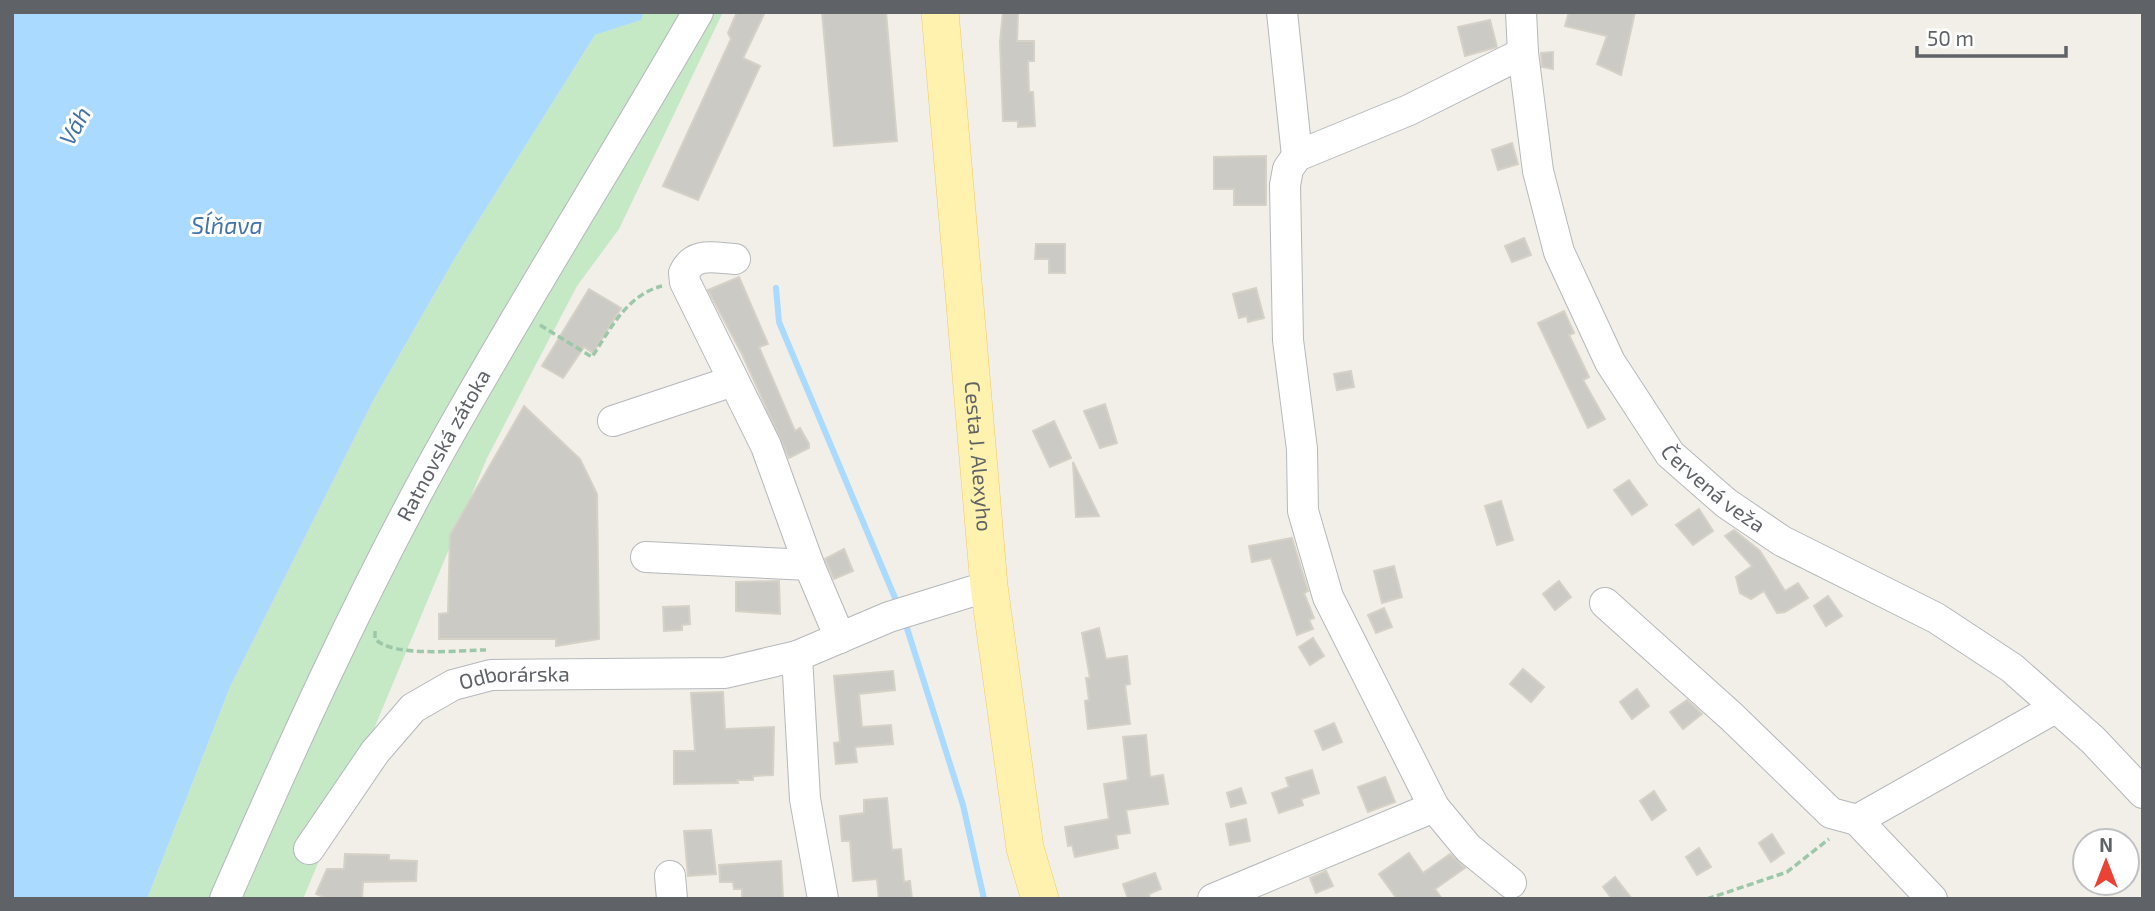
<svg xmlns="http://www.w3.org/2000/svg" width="2155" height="911" viewBox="0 0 2155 911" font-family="'Exo 2',sans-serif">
	<rect width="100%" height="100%" fill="#f1efe8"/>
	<path fill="#c5e8c5" d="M644,12H723L619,229L577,286L487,458L303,899H147L230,687L373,401L458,253L595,35L640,20Z"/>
	<path fill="#aadaff" d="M12,12H644L641,20L595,35L458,253L373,401L230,687L147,899H12Z"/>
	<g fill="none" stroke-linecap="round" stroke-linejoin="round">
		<g stroke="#aadaff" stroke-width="6">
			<path d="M776,288L779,322L898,605"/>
			<path d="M905,622L963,805L984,899"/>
		</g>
	</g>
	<g fill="#cccac5" stroke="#d6d1c6" stroke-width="2">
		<path d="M737,12H765L743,58L760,66L698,200L663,186L731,39L728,33Z"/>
		<path d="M822,12H886L897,141L834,146Z"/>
		<path d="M1003,12H1018L1017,41H1034V61H1028L1029,92H1033L1035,126L1018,127V121H1003L1000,42Z"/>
		<path d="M1569,12H1635L1621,75L1597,64L1607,36L1565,26Z"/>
		<path d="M1490,20L1497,47L1465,56L1458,27Z"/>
		<path d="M1553,52V69L1542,67L1541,53Z"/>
		<path d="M1512,143L1518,164L1498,170L1492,150Z"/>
		<path d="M1266,156V205H1234V189H1214V157Z"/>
		<path d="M1524,238L1531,255L1512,262L1505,246Z"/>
		<path d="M1036,244H1065V273H1049V259H1035Z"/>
		<path d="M739,277L768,344L759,347L795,431L800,428L809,444V448L789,458L742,354L708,290Z"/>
		<path d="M1256,288L1264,318L1248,322L1247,316L1239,318L1233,294Z"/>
		<path d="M589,289L621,308L593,353L584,347L563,378L542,366Z"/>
		<path d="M1564,311L1574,333L1569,335L1589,377L1583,380L1605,419L1588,428L1538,323Z"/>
		<path d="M1351,371L1354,387L1337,390L1334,374Z"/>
		<path d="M1105,404L1117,443L1100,448L1084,411Z"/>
		<path d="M524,406L580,459L597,494L599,639L556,646V639H439V614L448,613L450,535Z"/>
		<path d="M1054,421L1071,458L1050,467L1033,431Z"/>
		<path d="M1073,462L1099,516L1076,517Z"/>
		<path d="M1629,480L1647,505L1632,515L1614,490Z"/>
		<path d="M1501,501L1513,540L1497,545L1485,506Z"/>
		<path d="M1699,509L1713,531L1693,545L1676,525Z"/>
		<path d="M1734,530L1760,551L1785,591L1798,583L1808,598L1785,612L1777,613L1764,591L1751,599L1740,593L1736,577L1752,566L1725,536Z"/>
		<path d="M1292,538L1308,591L1304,593L1314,618L1309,620L1313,629L1297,635L1271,558L1252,562L1249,546Z"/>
		<path d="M844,549L853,571L834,579L825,559Z"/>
		<path d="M1394,566L1402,597L1382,603L1374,571Z"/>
		<path d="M779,581L780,614L736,611V582Z"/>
		<path d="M1559,581L1571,597L1555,610L1543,594Z"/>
		<path d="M1828,596L1842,616L1826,626L1814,606Z"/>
		<path d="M689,606L690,624L682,625V630L664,631L663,607Z"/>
		<path d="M1384,608L1392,627L1376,633L1368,615Z"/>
		<path d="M1099,628L1106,659L1127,656L1130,684L1125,685L1130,724L1088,729L1085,701L1089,700L1086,678H1090L1082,633Z"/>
		<path d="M1313,638L1324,656L1310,665L1299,647Z"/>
		<path d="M1523,669L1544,687L1531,702L1510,684Z"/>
		<path d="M893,671L895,690L859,694L862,727L891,725L893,744L855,747L857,762L836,764L834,743L840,742L834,676Z"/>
		<path d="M1637,689L1649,706L1632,719L1620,702Z"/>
		<path d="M723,692L725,729L774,727L773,775L753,776V780H737L738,783L674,784V751H695L691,693Z"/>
		<path d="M1687,700L1702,714L1683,729L1670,712Z"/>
		<path d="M1334,723L1342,742L1323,750L1315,731Z"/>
		<path d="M1146,735L1150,777L1163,775L1168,804L1126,810L1130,833L1116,835L1118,848L1075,857L1072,845L1068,846L1065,827L1109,819L1104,784L1128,780L1123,737Z"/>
		<path d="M1312,770L1319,793L1301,799L1303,805L1279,813L1272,793L1289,787L1286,778Z"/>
		<path d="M1385,777L1395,802L1368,812L1358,787Z"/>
		<path d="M1241,788L1246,803L1231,807L1227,793Z"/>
		<path d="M1654,791L1666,810L1652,820L1640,801Z"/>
		<path d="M887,798L892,850L901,849L904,882L910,881L912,899H879L877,879L853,881L850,841H842L840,816L864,813V800Z"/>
		<path d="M1246,819L1250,841L1230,845L1226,824Z"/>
		<path d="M711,830L716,874L688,876L684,831Z"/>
		<path d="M1772,834L1784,853L1771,862L1759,843Z"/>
		<path d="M1699,848L1711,867L1697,875L1686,857Z"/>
		<path d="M1409,853L1423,873L1450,854L1465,868L1435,889L1442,899H1397L1379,874Z"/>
		<path d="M345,854L389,855V860L417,861L416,881L363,882L362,899H328L316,894L327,869H344Z"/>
		<path d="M781,861L783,899H742V889H734L733,882H720L719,865Z"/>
		<path d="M1326,871L1333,886L1316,893L1310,878Z"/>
		<path d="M1155,873L1161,889L1149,894L1150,899H1128L1123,884Z"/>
		<path d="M1615,877L1632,899H1612L1603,887Z"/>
	</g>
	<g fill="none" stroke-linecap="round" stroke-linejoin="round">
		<g stroke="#b5b8bc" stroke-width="32">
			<g id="minor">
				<path d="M1282,12L1297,156"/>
				<path id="s1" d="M1521,12L1523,53L1538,171L1559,252L1610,362L1670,454L1726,503L1782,541L1936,618L2012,668L2093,740L2143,793"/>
				<path d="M735,259C715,258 694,251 684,273L685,282L766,446L809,565L840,638"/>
				<path d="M613,421L733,381"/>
				<path d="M646,557L809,565"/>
				<path d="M1605,603L1732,717L1831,813L1857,820L1932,899"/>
				<path d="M797,656L805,799L823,899"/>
				<path d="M1857,820L2055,708"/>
				<path id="s2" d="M309,849L375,752L413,708L453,685L491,675L725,673L797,656L889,617L989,586"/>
				<path d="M670,876L672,899"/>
				<path d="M1511,883L1468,848L1434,807L1328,597L1303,511L1302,449L1288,340L1285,185L1288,169L1297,156L1409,110L1523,53"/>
				<path id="s3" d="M225,899C290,750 357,602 435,460C519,308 612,162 698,12"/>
				<path d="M1213,899L1434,807"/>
			</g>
		</g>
		<g stroke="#f2c960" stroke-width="38">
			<g id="major">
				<path id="s4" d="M940,12L989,586L1025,848L1040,899"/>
			</g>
		</g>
		<g stroke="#9cc7a9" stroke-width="3.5" stroke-dasharray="7 3.5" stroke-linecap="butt">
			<path d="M540,325L592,357C611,328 627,295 662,286"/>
			<path d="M375,631V639C394,658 459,650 486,650"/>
			<path d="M1707,899L1787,872L1829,839"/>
		</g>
		<use href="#minor" stroke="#fff" stroke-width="30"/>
		<use href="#major" stroke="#fff2af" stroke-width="37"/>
	</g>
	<g text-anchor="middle" stroke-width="6" stroke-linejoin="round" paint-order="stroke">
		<g font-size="21" fill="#5f6368" stroke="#fff">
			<text dy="7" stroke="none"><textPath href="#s3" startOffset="504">Ratnovská zátoka</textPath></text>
			<text dy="7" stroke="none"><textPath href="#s4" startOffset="446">Cesta J. Alexyho</textPath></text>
			<text dy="7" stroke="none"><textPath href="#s1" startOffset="530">Červená veža</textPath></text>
			<text dy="7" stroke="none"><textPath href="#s2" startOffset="284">Odborárska</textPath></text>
		</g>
		<g font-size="23" font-style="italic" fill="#4174aa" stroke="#fff">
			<text transform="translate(75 126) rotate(-61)" y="8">Váh</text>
			<text x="227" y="234">Sĺňava</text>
		</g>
	</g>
	<rect width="2155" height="911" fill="none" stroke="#5f6368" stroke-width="28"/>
	<g transform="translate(2106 862)"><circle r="33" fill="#ffffff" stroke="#bfc1c3" stroke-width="2"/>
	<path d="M0-5L12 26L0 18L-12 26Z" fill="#ea4335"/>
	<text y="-10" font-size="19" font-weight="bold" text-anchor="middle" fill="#5f6368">N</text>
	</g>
	<path d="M1917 46v10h149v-10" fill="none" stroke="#5f6368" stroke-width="3.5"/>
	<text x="1927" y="46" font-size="21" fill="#5f6368" stroke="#ffffff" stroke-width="5" paint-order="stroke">50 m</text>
</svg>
